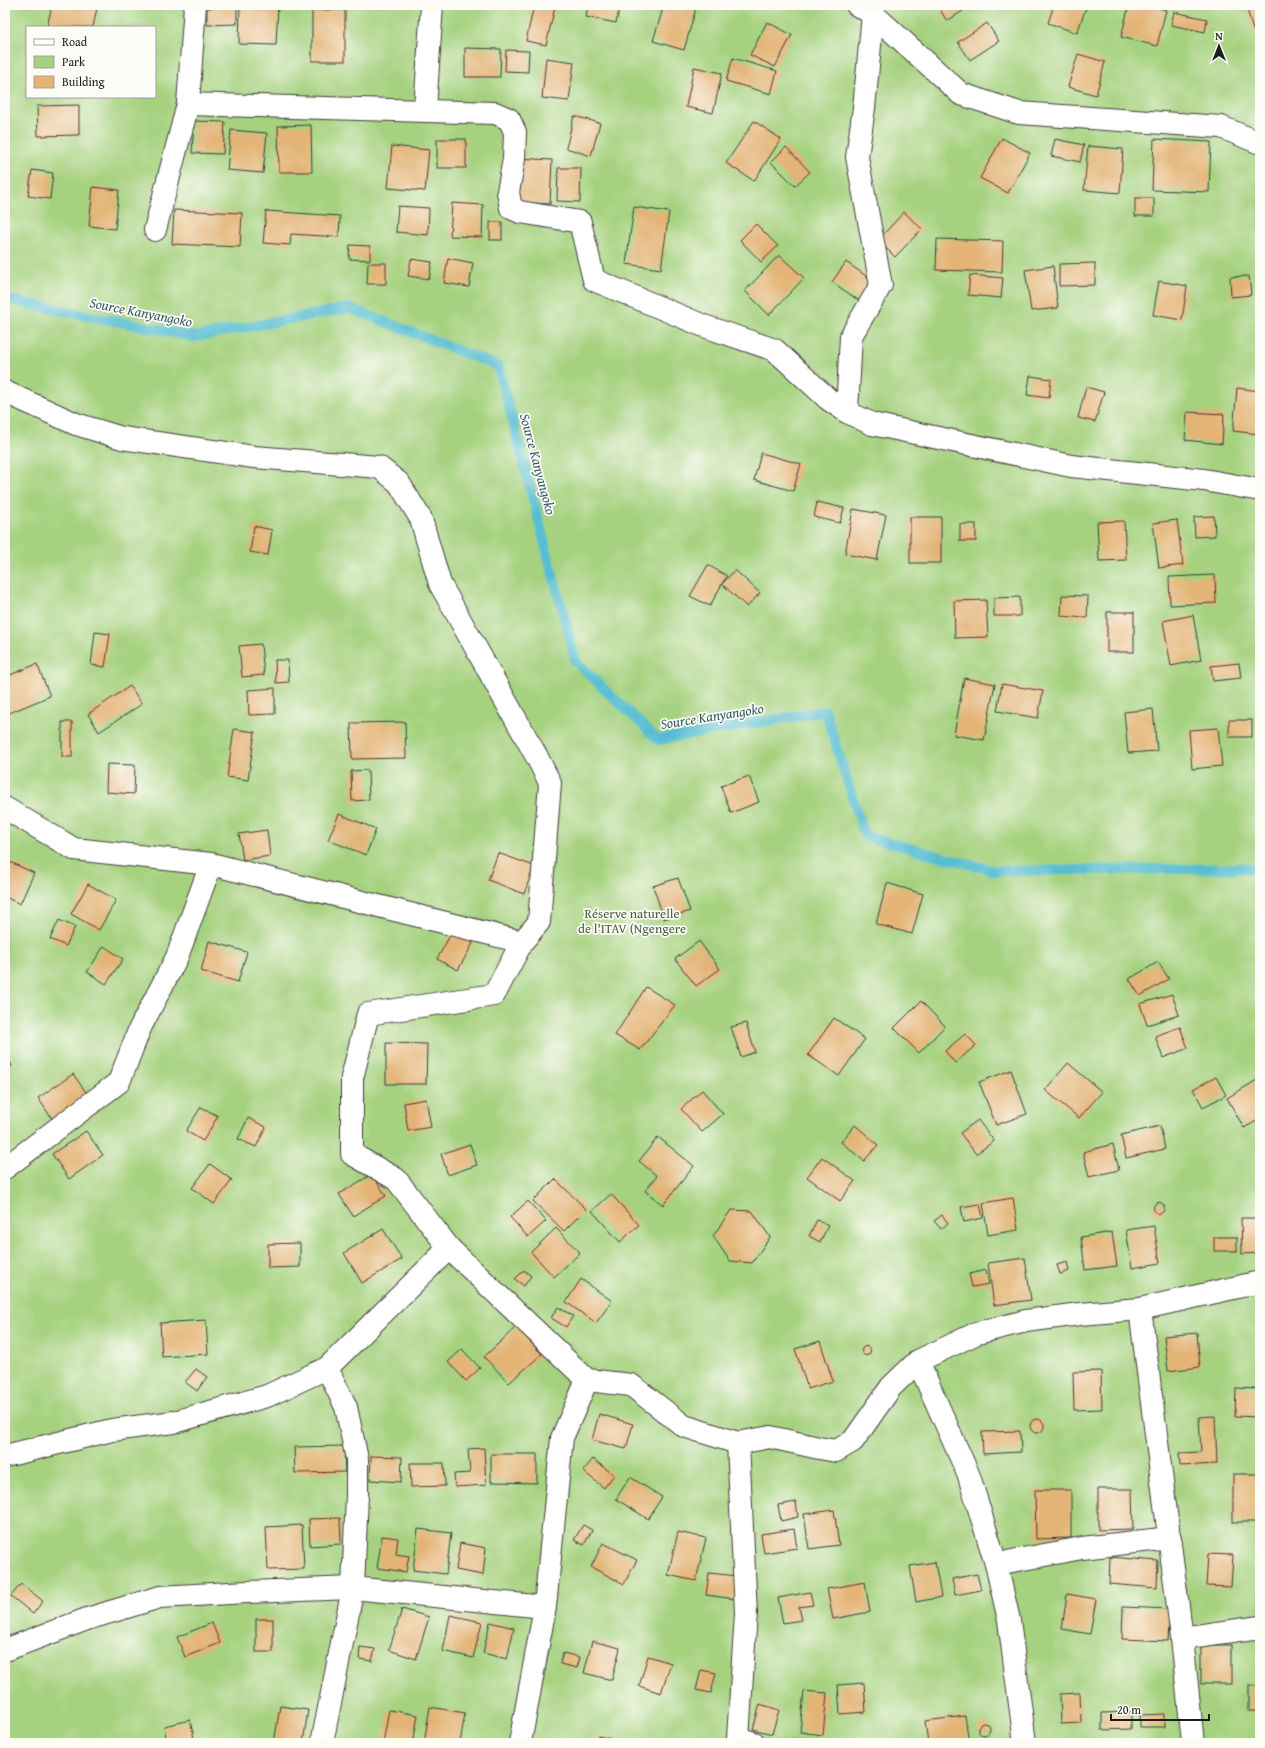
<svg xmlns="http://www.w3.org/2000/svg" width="1265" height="1748" viewBox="0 0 1265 1748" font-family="'Gentium Book Plus',serif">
	<rect width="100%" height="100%" fill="#fdfcf7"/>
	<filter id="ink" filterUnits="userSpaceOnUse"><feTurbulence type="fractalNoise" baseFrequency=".025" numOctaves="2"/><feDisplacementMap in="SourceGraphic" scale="8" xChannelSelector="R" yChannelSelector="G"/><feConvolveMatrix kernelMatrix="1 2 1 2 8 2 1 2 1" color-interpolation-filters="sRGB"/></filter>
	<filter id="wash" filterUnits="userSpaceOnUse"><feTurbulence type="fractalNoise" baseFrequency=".012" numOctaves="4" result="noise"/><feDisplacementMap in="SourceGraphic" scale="16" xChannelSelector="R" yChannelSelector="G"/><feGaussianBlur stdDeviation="0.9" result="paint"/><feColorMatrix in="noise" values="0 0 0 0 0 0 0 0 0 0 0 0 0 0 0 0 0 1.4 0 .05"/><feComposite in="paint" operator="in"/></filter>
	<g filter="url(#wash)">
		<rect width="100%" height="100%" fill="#f7e4ce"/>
		<path fill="#a6d27f" stroke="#61774e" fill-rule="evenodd" d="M5,5H1260V1743H5ZM27,27H155V97H27Z"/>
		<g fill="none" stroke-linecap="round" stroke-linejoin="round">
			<path stroke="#56bed2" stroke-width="10" d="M5,299L195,337L349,308L498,366L576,662L658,740L825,711L865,836L995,871L1260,868"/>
		</g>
		<g id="blocks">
			<g fill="#e3b476">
				<path d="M52,5H82L97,8L93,27H47Z"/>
				<path d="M534,5L555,7L546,45L526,41Z"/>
				<path d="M588,5H620L616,23L586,17Z"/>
				<path d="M664,5H685L696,8L684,50L653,41Z"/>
				<path d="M937,5H972L947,21Z"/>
				<path d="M1054,5H1087L1077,33L1048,23Z"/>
				<path d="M1129,5H1148L1166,10L1157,46L1121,37Z"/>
				<path d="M240,6H278L276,45L239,44Z"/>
				<path d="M1260,6V28L1253,30L1247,9Z"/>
				<path d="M237,7V24L207,25V8Z"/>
				<rect x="312" y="10" width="33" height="51"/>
				<path d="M1174,12L1207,19L1205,32L1171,25Z"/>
				<path d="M767,22L792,35L775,67L750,55Z"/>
				<path d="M987,23L999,41L970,60L958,42Z"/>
				<path d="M465,48L501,49L500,77H465Z"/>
				<path d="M506,50L529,51L528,72L505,71Z"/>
				<path d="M1078,54L1105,62L1096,95L1068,87Z"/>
				<path d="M546,58L574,62L569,101L542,98Z"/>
				<path d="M733,58L777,71L771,94L726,81Z"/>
				<path d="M694,67L722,73L713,113L686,107Z"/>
				<path d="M79,105V135L38,136L37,106Z"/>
				<path d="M574,116L600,123L591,156L566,148Z"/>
				<path d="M194,121L225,122L223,154L192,153Z"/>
				<path d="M754,121L781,139L754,181L726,163Z"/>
				<path d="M311,125L312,172H279L278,126Z"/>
				<path d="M231,130L267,133L263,173L227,170Z"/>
				<path d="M1002,138L1030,153L1008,193L980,178Z"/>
				<rect x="437" y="139" width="29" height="29"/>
				<path d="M1055,139L1084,145L1080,162L1051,156Z"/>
				<path d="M1154,139L1211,142L1209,192L1152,190Z"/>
				<path d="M392,146L429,150L425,191L388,188Z"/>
				<path d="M1088,146L1123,149L1120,193L1084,190Z"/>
				<path d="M786,147L810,172L795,186L771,162Z"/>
				<path d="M518,158L552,160L550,204L515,202Z"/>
				<path d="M558,168H581L580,202L557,201Z"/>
				<path d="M32,170L53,173L50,199L28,196Z"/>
				<path d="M93,187L119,190L115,229L89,226Z"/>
				<rect x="1135" y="198" width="19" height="18"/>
				<path d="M452,203L483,205L482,237L450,236Z"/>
				<path d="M398,206L429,208L428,235L396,232Z"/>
				<path d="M634,207L669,212L661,269L626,264Z"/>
				<path d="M174,210L242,213L240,247L172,244Z"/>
				<path d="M266,211L340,216L339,237L291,234L290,245L263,243Z"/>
				<path d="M904,212L922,229L895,257L878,240Z"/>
				<rect x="490" y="222" width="12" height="18"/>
				<path d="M756,224L778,246L761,262L740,240Z"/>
				<path d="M937,239L1003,241L1002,272L936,270Z"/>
				<path d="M350,245L370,246V260L349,259Z"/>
				<path d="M779,255L804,278L769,315L745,291Z"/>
				<path d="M448,258L473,263L469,287L444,283Z"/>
				<path d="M411,259L432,262L429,279L408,276Z"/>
				<path d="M846,262L875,282L861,302L832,282Z"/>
				<path d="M368,263H386V284H367Z"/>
				<path d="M1095,263V285L1059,286V264Z"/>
				<path d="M1053,266L1058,308L1031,311L1025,270Z"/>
				<path d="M970,275L1003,278L1001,298L968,295Z"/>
				<path d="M1249,276L1251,295L1231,297L1230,277Z"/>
				<path d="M1159,281L1187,286L1182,320L1153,315Z"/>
				<path d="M1030,376L1051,379L1049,398L1027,395Z"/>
				<path d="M1086,387L1104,392L1095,422L1078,418Z"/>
				<path d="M1237,388L1260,391L1259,434L1233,431Z"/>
				<path d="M1187,412L1224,414L1222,444L1185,440Z"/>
				<path d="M761,453L801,464L793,491L754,480Z"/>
				<path d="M817,502L844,508L840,523L814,517Z"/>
				<path d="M853,509L886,515L877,560L845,554Z"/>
				<path d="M1214,516L1215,536L1195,537L1194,517Z"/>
				<rect x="910" y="517" width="31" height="46"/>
				<path d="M1177,520L1183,565L1159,568L1153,523Z"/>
				<path d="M1124,521L1126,560L1099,561L1097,522Z"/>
				<rect x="960" y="524" width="16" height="17"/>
				<path d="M254,526L272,530L268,555L250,552Z"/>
				<path d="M708,565L727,576L722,584L735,570L760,593L747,607L722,584L710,606L690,596Z"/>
				<path d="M1215,575L1216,603L1170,605L1169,577Z"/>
				<path d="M1062,595L1088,596L1087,618L1061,616Z"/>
				<path d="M1020,597V616H994V598Z"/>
				<path d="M986,600L988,637L955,638L954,601Z"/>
				<rect x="1107" y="612" width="27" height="40"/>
				<path d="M1193,615L1201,660L1171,666L1163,621Z"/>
				<path d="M95,632L110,634L105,667L91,665Z"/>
				<path d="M261,644L264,675L242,677L239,646Z"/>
				<path d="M275,660H288L289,682L276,683Z"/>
				<path d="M1239,663L1241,678L1213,681L1211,666Z"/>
				<path d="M37,664L50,696L7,714L5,709V677Z"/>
				<path d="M964,678L995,684L984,740L954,735Z"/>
				<path d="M1002,684L1043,691L1038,718L997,711Z"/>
				<path d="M130,686L142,704L99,732L88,714Z"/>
				<path d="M275,688V714L249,715L248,690Z"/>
				<path d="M1153,709L1157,751L1128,753L1124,712Z"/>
				<rect x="1229" y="720" width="23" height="17"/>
				<rect x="62" y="722" width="10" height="35"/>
				<path d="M405,722L406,758L352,759L351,723Z"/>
				<path d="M1218,728L1222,766L1192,769L1189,730Z"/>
				<path d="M234,729L255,732L248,780L227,777Z"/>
				<path d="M107,764L135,765L134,794L106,792Z"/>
				<path d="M368,770L369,800L352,801L351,771Z"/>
				<path d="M749,776L759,802L731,813L721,786Z"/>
				<path d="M339,814L376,829L366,855L328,840Z"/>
				<path d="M267,830L270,856L243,860L239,834Z"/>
				<path d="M498,853L534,866L524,894L488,880Z"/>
				<path d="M8,861L34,873L20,904L5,897V868Z"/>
				<path d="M678,878L690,911L664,919L653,886Z"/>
				<path d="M887,883L923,894L912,934L876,924Z"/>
				<path d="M88,884L116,900L99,930L71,914Z"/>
				<path d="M59,920L75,927L66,946L50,939Z"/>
				<path d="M452,932L473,943L458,970L437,959Z"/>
				<path d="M209,941L247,952L238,982L201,971Z"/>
				<path d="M699,941L720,969L696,986L675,959Z"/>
				<path d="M104,946L123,959L106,984L87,972Z"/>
				<path d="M1158,962L1169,979L1140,996L1129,979Z"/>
				<path d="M646,987L675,1005L640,1050L615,1035Z"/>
				<path d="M1172,994L1179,1015L1147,1025L1140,1004Z"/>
				<path d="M921,1001L945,1026L919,1053L894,1028Z"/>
				<path d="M834,1018L865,1039L839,1076L808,1055Z"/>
				<path d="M746,1023L755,1052L741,1057L731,1027Z"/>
				<path d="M1180,1027L1188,1048L1163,1058L1155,1036Z"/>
				<path d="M965,1034L976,1045L955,1063L945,1051Z"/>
				<path d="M386,1043L427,1044L426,1084H386Z"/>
				<path d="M5,1052L12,1066L5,1069Z"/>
				<path d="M1068,1063L1102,1092L1079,1118L1045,1090Z"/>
				<path d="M1011,1070L1027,1114L996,1125L979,1082Z"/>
				<path d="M73,1074L88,1095L53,1120L38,1098Z"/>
				<path d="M1216,1077L1226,1095L1203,1107L1193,1089Z"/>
				<path d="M1257,1080L1260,1085V1119L1244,1128L1227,1098Z"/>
				<path d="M702,1090L723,1114L702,1132L681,1109Z"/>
				<path d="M426,1099L431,1127L408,1131L404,1103Z"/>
				<path d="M201,1107L218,1116L203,1141L186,1131Z"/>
				<path d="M248,1118L266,1127L256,1147L238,1139Z"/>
				<path d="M978,1120L994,1141L976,1154L960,1133Z"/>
				<path d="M855,1125L878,1145L864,1161L841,1142Z"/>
				<path d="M1160,1126L1165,1149L1126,1158L1121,1135Z"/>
				<path d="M86,1131L103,1155L69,1179L52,1154Z"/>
				<path d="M658,1137L694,1166L663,1205L645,1191L657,1176L639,1161Z"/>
				<path d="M470,1144L477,1165L448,1175L441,1154Z"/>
				<path d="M1113,1144L1119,1170L1089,1177L1083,1152Z"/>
				<path d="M822,1157L855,1181L840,1201L807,1177Z"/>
				<path d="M210,1164L232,1180L214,1204L192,1188Z"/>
				<path d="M372,1174L386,1196L353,1216L339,1194Z"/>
				<path d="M555,1179L586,1209L564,1231L533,1201Z"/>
				<path d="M611,1194L639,1225L620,1242L592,1211Z"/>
				<path d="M1013,1198L1018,1230L988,1235L983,1203Z"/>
				<path d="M528,1201L546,1221L528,1237L510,1217Z"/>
				<circle cx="1159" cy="1208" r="5.5"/>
				<path d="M980,1204L983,1218L964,1222L961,1207Z"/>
				<path d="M731,1210L752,1211L770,1237L752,1263L730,1261L713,1236Z"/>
				<path d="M942,1215L948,1223L941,1229L934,1221Z"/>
				<path d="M1241,1218H1260V1253L1242,1254Z"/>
				<path d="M817,1220L828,1226L820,1242L809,1236Z"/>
				<path d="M1154,1226L1160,1263L1132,1268L1126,1230Z"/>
				<path d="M556,1228L580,1253L554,1277L531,1252Z"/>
				<path d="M383,1229L402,1259L362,1283L344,1253Z"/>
				<path d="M1112,1232L1117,1266L1085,1270L1081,1237Z"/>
				<rect x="1214" y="1237" width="23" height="14"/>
				<path d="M300,1243V1267L268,1268V1244Z"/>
				<path d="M1025,1258L1031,1300L994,1305L988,1263Z"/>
				<path d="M1067,1262L1069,1271L1060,1274L1057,1265Z"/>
				<path d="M524,1270L531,1276L524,1286L515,1279Z"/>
				<path d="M986,1270L989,1284L972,1287L969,1274Z"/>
				<path d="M581,1279L612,1301L596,1323L566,1302Z"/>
				<path d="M558,1307L573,1316L566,1327L551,1318Z"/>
				<path d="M206,1320L208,1354L162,1357L160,1323Z"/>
				<path d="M516,1327L542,1354L509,1383L484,1357Z"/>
				<path d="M1197,1333L1200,1367L1168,1371L1164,1336Z"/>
				<path d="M820,1341L833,1381L808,1389L795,1349Z"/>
				<circle cx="866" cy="1351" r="4.5"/>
				<path d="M462,1349L480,1368L466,1381L448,1362Z"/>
				<path d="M196,1369L207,1377L197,1391L185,1382Z"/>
				<path d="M1101,1371L1102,1409L1074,1410L1073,1372Z"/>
				<path d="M1236,1388L1259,1389L1258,1417L1235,1416Z"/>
				<path d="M599,1414L633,1424L626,1449L592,1440Z"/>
				<path d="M1215,1416L1217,1464L1180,1466L1179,1453L1201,1452L1199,1417Z"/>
				<circle cx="1037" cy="1426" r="7"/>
				<path d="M1020,1431L1021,1452L983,1454L982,1432Z"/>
				<path d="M344,1446L345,1472L295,1473L294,1447Z"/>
				<path d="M484,1448L486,1485L455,1487L454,1474L470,1473L468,1449Z"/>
				<path d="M491,1454H537V1483L491,1482Z"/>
				<path d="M371,1456L402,1457L401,1482L370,1480Z"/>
				<path d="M593,1459L614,1475L604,1488L583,1471Z"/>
				<path d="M410,1463H444L445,1486L411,1487Z"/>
				<rect x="1233" y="1474" width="27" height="48"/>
				<path d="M630,1477L662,1497L648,1519L616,1499Z"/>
				<path d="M1098,1489H1132L1133,1529L1098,1530Z"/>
				<path d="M1035,1490H1071V1538L1036,1539Z"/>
				<path d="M796,1502L798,1517L781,1521L778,1505Z"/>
				<path d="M834,1510L839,1545L809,1549L804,1514Z"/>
				<path d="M340,1518L341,1544L310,1546L309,1519Z"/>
				<path d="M302,1525L304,1569L268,1570L266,1527Z"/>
				<path d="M583,1525L592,1530L584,1545L574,1540Z"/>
				<path d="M418,1529L451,1533L446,1574L413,1570Z"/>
				<path d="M794,1529L797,1548L764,1553L761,1534Z"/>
				<path d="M678,1532L706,1538L696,1581L668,1575Z"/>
				<path d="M382,1536L398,1538L396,1554L409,1556L406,1572L377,1568Z"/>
				<path d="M460,1543L486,1548L483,1575L456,1570Z"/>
				<path d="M603,1543L637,1560L624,1584L591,1567Z"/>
				<path d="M1208,1554L1233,1555L1231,1587L1206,1586Z"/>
				<path d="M1110,1557L1158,1561L1157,1588L1109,1584Z"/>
				<path d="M935,1562L941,1597L916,1602L910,1566Z"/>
				<path d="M709,1573L738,1576L735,1599L706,1595Z"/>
				<path d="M977,1574L981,1590L955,1595L952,1579Z"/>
				<path d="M865,1582L870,1612L833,1619L827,1589Z"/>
				<path d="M21,1584L43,1601L33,1614L11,1596Z"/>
				<path d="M810,1592L813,1605L799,1607L802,1620L783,1623L778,1598Z"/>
				<path d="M1067,1594L1096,1599L1090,1634L1062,1629Z"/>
				<path d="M1123,1607L1170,1609L1168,1641L1122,1639Z"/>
				<path d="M402,1609L429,1617L416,1659L389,1650Z"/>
				<path d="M450,1615L482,1622L473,1658L443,1651Z"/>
				<rect x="256" y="1619" width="17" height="33"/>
				<path d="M490,1622L514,1628L507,1659L483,1653Z"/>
				<path d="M212,1623L220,1643L185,1657L177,1637Z"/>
				<path d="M592,1641L620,1648L612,1680L584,1673Z"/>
				<rect x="1201" y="1645" width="30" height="39"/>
				<path d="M360,1647L375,1649L372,1661L359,1659Z"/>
				<path d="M563,1653L580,1657L577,1668L560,1664Z"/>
				<path d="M648,1656L671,1663L661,1693L639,1686Z"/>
				<path d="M701,1670L716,1673L711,1693L696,1690Z"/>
				<path d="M864,1683L866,1712L840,1714L838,1685Z"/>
				<rect x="1249" y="1685" width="11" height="26"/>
				<path d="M804,1691L827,1693L823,1735L800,1732Z"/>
				<path d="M1080,1693L1081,1723L1061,1724L1060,1694Z"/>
				<path d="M760,1704L779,1710L772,1734L753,1729Z"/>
				<path d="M280,1706L308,1710L303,1743H274Z"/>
				<path d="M430,1707L465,1713L460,1743H424Z"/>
				<path d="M389,1710L418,1715L413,1743H383Z"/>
				<path d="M1131,1712V1729L1102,1730V1713Z"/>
				<path d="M1165,1714V1727H1140V1715Z"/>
				<path d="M965,1716L969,1743H928L925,1721Z"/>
				<path d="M190,1720L195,1743H167L164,1726Z"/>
				<circle cx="984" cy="1729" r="6"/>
				<path d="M598,1736L625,1742V1743H596Z"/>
			</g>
		</g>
	</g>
	<g filter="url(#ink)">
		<use href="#blocks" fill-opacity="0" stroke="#3d3a37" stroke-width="1"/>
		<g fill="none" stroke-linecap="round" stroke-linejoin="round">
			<g stroke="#3d3a37" stroke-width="24">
				<g id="minor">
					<path d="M857,5L873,14L961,94L1019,113L1221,127L1260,143"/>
					<path d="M188,104L495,113L509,119L515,132L514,159L508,192L511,208L520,212L580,222L594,280L704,326L775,350L828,399L847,412L872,424L1071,466L1204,480L1260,490"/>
					<path d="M425,110L432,5"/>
					<path d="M155,230L188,104L195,5"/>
					<path d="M5,392L76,424L122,438L254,457L379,467L399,483L421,519L440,584L537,757L550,783L539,922L522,942L494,995L368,1014L352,1078V1154L396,1179L449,1248L587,1380L631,1385L684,1426L738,1443L770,1437L819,1448L836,1451L853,1441L891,1387L918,1361L977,1333L1026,1321L1080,1314L1140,1309L1260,1282"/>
					<path d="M847,412L851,336L881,285L857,157L864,108L873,14"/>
					<path d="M5,808L74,849L211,864L522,942"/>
					<path d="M5,1168L119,1082L140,1028L177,957L211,864"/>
					<path d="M1140,1309L1182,1638L1193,1743"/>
					<path d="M918,1361L969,1476L996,1564L1009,1620L1025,1743"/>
					<path d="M738,1443L746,1613L738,1738L754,1743"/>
					<path d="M5,1456L112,1430L174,1422L267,1396L327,1368L449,1248"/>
					<path d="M996,1564L1082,1548L1170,1538"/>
					<path d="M1182,1638L1260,1627"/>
					<path d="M5,1650L87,1619L160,1597L247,1592L353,1588L545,1607"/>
					<path d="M322,1743L353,1588L357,1495V1459L346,1407L327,1368"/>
					<path d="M520,1743L545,1607L562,1438L587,1380"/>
				</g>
			</g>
			<use href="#minor" stroke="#fff" stroke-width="22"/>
		</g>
	</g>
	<g text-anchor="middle" stroke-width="3.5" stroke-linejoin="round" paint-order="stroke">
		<g font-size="13" fill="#4c5c3f" stroke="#fdfcf7">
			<text x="632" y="918">Réserve naturelle<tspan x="632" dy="15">de l'ITAV (Ngengere</tspan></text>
		</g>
		<g font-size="14" font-style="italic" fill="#335d65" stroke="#fdfcf7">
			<text transform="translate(141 312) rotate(11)" y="5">Source Kanyangoko</text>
			<text transform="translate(538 464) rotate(75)" y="5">Source Kanyangoko</text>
			<text transform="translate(712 716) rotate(-9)" y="5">Source Kanyangoko</text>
		</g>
	</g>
	<rect width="1265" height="1748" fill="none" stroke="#fdfcf7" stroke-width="20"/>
	<rect x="26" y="26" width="130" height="72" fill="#fdfcf7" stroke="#a3a29f"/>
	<rect x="34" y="39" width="20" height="6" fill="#ffffff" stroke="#a3a29f"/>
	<text x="62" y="46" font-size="12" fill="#1c1c1c">Road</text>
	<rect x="34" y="56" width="20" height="12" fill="#a6d27f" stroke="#a3a29f"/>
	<text x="62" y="66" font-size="12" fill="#1c1c1c">Park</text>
	<rect x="34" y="76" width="20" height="12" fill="#e3b476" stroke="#a3a29f"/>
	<text x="62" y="86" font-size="12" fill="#1c1c1c">Building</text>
	<g transform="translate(1219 46)" stroke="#fdfcf7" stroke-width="3" paint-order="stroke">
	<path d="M0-3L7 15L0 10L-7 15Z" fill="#1c1c1c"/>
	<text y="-6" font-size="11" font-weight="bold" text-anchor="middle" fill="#1c1c1c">N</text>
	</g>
	<path d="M1111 1714v6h98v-6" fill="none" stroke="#1c1c1c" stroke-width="2"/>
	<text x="1117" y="1714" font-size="12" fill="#1c1c1c" stroke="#fdfcf7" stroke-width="3" paint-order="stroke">20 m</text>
</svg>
